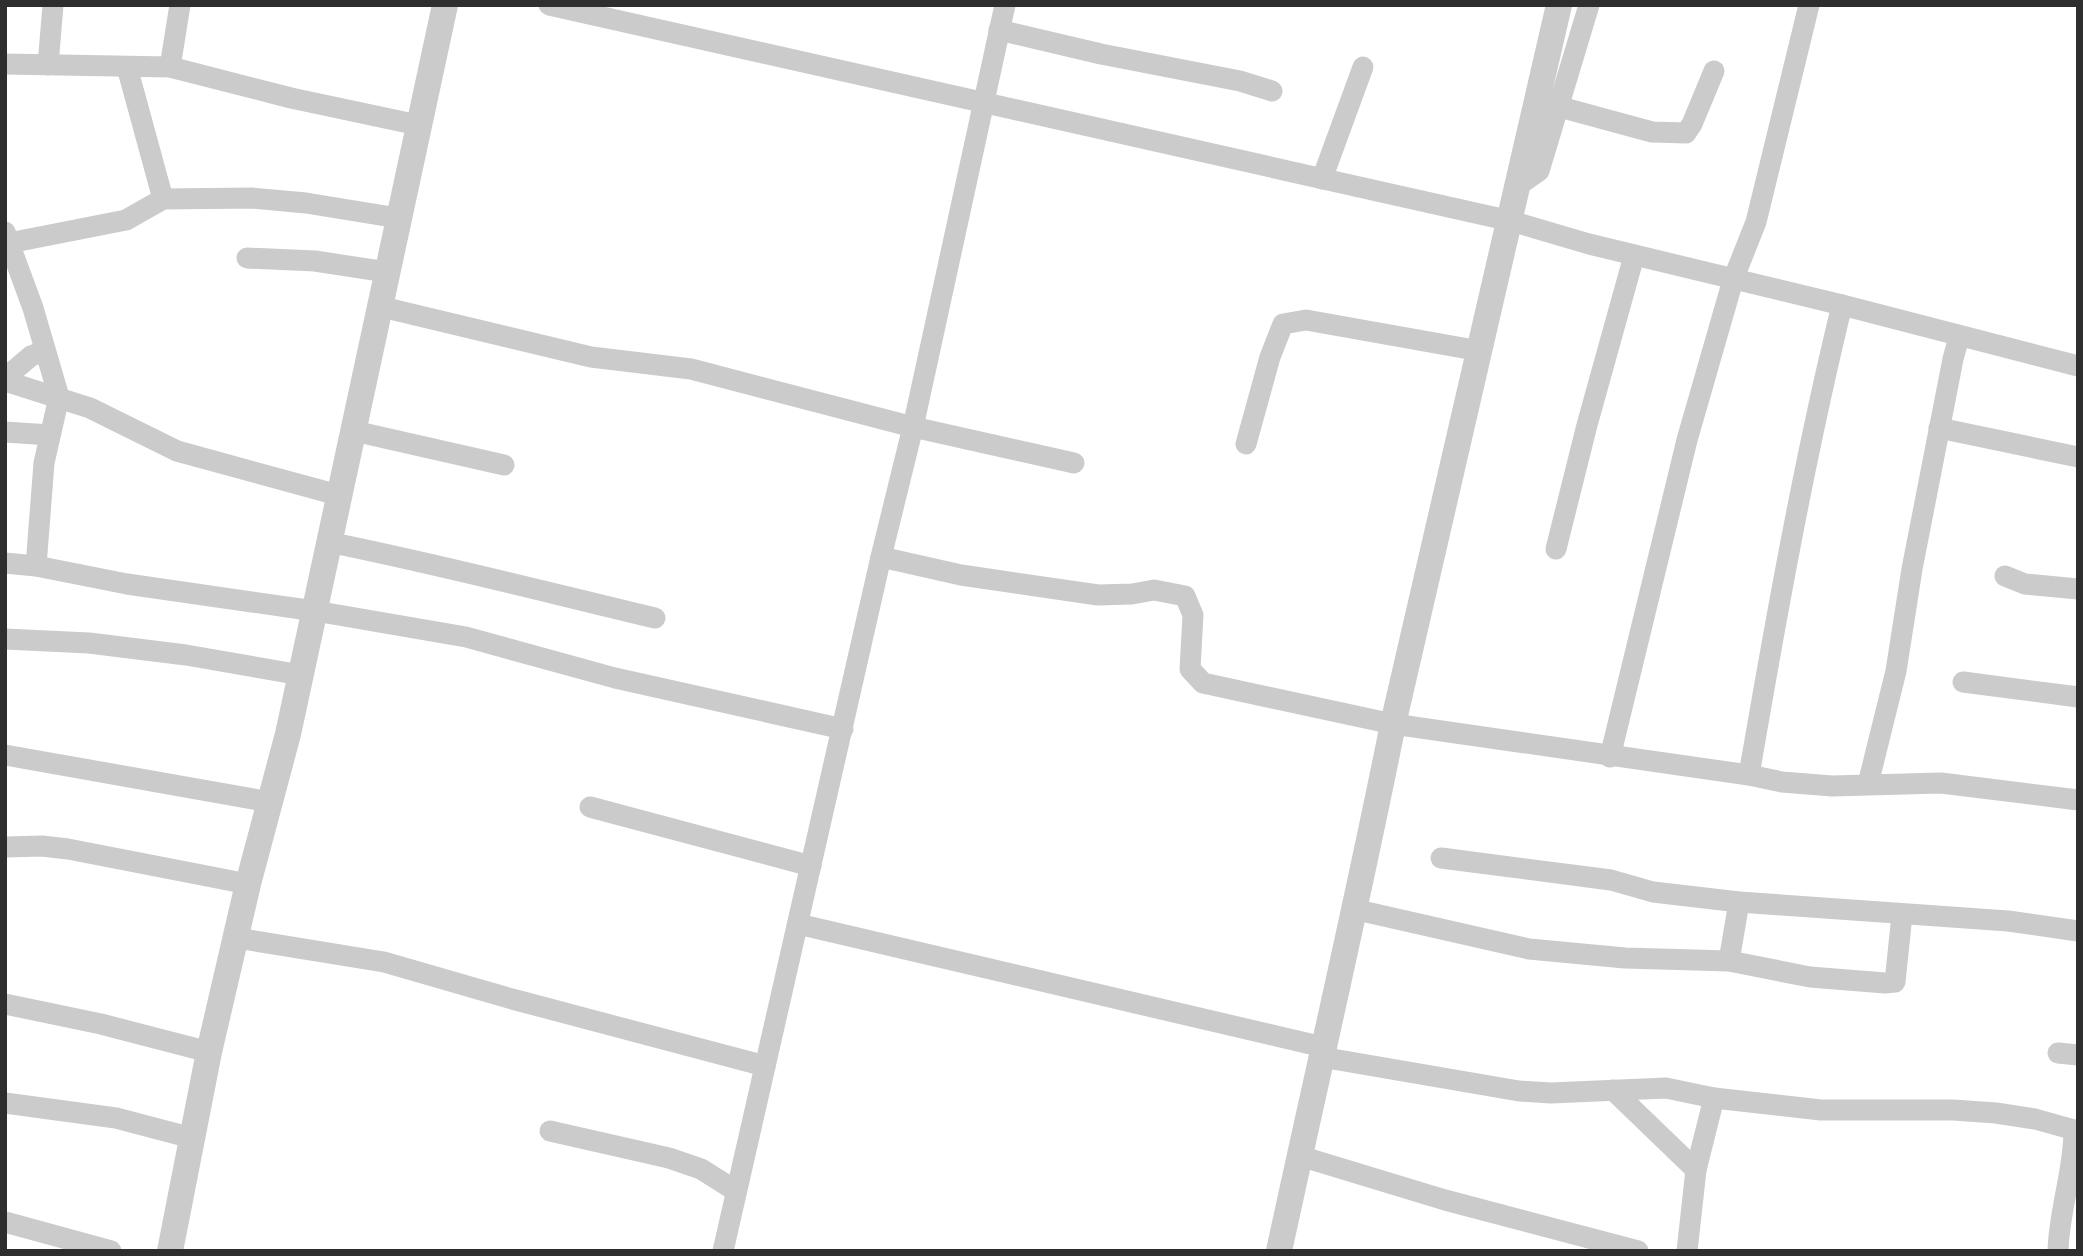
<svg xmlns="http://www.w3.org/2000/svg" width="2083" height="1256" viewBox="0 0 2083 1256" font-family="Commissioner,sans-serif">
	<rect width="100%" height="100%" fill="#fff"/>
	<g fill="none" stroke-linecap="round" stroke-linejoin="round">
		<g stroke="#cbcbcb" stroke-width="21">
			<path d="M549,5L1511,221L1589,244L1842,305L2078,366"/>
			<path d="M999,30L1101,54L1240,81L1272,91"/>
			<path d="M5,64L170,67L291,98L418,125"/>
			<path d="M48,65L53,5"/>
			<path d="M127,67L163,199"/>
			<path d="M170,67L180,5"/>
			<path d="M1560,107L1652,132L1686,133L1692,124L1714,71"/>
			<path d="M1322,179L1363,67"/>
			<path d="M1519,185L1539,171L1589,5"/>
			<path d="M5,232L33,308L59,397L44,463L36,566"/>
			<path d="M9,243L126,220L163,199L252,198L306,203L398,218"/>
			<path d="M247,258L315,261L387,272"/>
			<path d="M382,307L591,357L691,369L913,427L1074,463"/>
			<path d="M5,378L31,356L45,351"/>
			<path d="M5,381L90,408L177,451L338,495"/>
			<path d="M1939,428L2078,457"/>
			<path d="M354,431L504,465"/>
			<path d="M5,432L50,435"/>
			<path d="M1246,444L1270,357L1283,324L1306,320L1480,351"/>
			<path d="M328,542C438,564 546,592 655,618"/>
			<path d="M1556,549L1587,425L1634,256"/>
			<path d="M881,557L961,575L1098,595L1132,594L1154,590L1185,596L1193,615L1190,669L1203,683L1393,724L1749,775L1782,782L1832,786L1941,783L2078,800"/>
			<path d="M5,563L36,566L127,584L315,611L466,637L615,678L843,729"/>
			<path d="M2005,576L2025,584L2078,589"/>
			<path d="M5,639L89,643L186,655L301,675"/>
			<path d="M1963,682L2078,697"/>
			<path d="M5,755L270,802"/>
			<path d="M1610,757L1687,440L1733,280L1756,222L1809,5"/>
			<path d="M1749,775C1776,618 1804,461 1842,305"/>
			<path d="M1868,784L1896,671L1912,569L1953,359L1959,337"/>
			<path d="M590,807L811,866"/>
			<path d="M5,847L42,846L68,849L248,884"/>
			<path d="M1441,858L1611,880L1653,892L1739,902L2008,921L2078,931"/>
			<path d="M1353,909L1529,949L1625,958L1729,961L1810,977L1885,983L1895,982L1902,915"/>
			<path d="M798,924L1323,1047"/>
			<path d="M237,938L384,962L512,999L765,1066"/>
			<path d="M1729,961L1739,902"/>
			<path d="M5,1004L101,1024L209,1052"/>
			<path d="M2058,1053L2078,1055"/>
			<path d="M1321,1057L1519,1091L1551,1093L1666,1088L1714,1098L1821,1110H1953L1996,1113L2035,1119L2078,1131"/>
			<path d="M1613,1090L1696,1170"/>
			<path d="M5,1103L116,1118L192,1138"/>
			<path d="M550,1131L669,1158L701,1169L736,1191"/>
			<path d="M1300,1156L1445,1200L1638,1251"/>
			<path d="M5,1222L111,1251"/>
			<path d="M723,1251L881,557L913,427L1005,5"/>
			<path d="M1687,1251L1696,1170L1714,1098"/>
			<path d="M2058,1251C2059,1210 2074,1171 2074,1130"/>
		</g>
		<g stroke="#cbcbcb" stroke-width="26">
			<path d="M170,1251L209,1052L248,884L288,734L445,5"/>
			<path d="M1279,1251C1317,1075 1358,900 1393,724L1559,5"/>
		</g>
	</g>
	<rect width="2083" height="1256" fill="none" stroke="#2e2e2e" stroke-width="14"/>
</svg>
